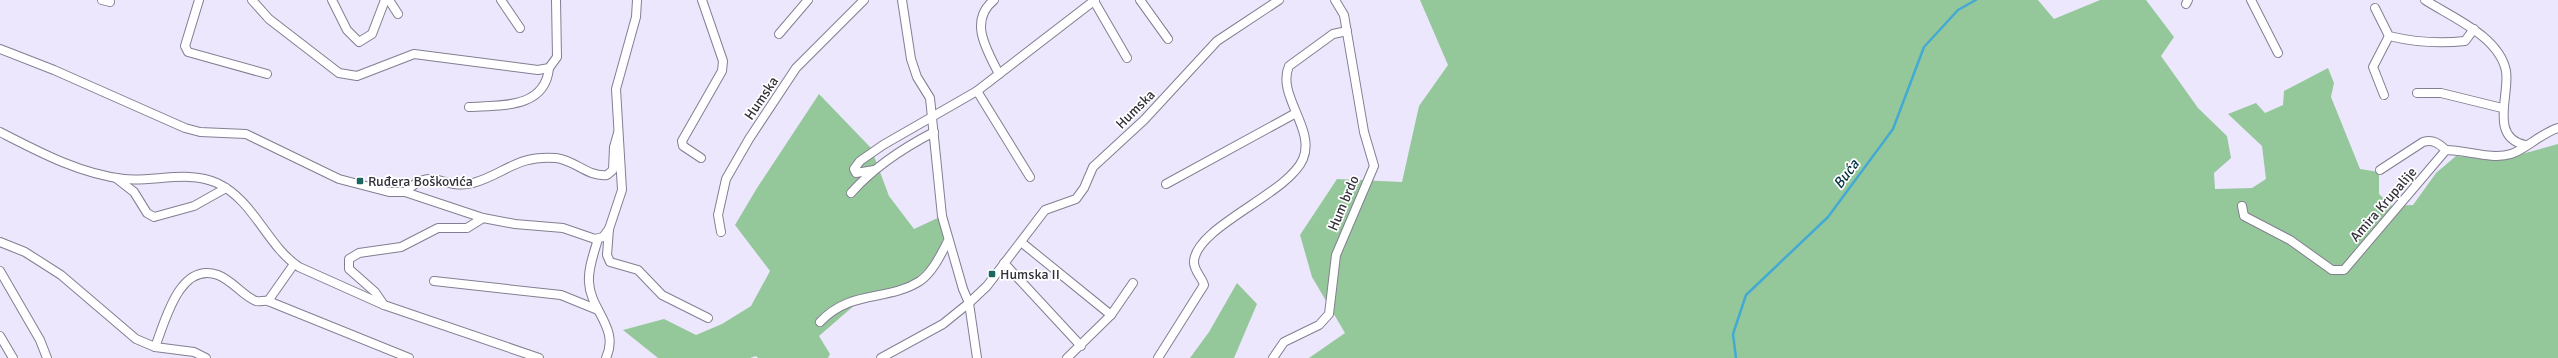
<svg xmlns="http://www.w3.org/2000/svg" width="2558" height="358" viewBox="0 0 2558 358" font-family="Signika,sans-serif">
	<rect width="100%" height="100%" fill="#ede7fd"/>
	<g fill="#94c89a">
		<path d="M1420,0H2038L2054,19L2100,0H2146L2174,37L2161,56L2198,108L2227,136L2231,158L2214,173L2215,189L2252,188L2266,179L2262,146L2228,114L2256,103L2265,113L2283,105L2284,91L2328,68L2334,83L2331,97L2360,169L2379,172V194L2392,206L2413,205L2436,173L2456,156L2500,160L2558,144V358H1309L1345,333L1312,277L1300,235L1337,179L1402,182L1419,106L1448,65Z"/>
		<path d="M819,94L871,148L889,196L914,229L942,216L945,228L940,255L906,288L864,297L819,336L830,354L828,358H758L756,356L750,358H658L623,330L664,319L696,335L722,324L751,306L770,271L735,225L757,188Z"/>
		<path d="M1237,283L1257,304L1234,358H1190L1209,332Z"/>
	</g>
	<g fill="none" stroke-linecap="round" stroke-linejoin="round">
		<path stroke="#44aad3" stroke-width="2.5" d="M1736,358L1733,334L1746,295L1828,217L1893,129L1924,47L1958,10L1976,0"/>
		<g stroke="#837e91" stroke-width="10">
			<g id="minor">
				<path d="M102,0L110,2"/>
				<path d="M199,0L185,46L188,52L267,74"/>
				<path d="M252,0L269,19L339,73L357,76L414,54L538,70L549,68L557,57L556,0"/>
				<path d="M332,0L347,30L359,42L372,34L385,0"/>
				<path d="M389,0L398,14"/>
				<path d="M501,0L520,28"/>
				<path d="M902,0L911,59L917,77L930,98L942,216L963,289L969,303L977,358"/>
				<path d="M994,0C968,21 987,50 999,74"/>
				<path d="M1140,0L1168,39"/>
				<path d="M2251,0L2278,53"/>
				<path d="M2425,0C2451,17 2499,36 2506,71C2510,95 2489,137 2525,145"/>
				<path d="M1094,1L1127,58"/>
				<path d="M2186,4L2188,0"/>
				<path d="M2375,8L2389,36C2414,42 2439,44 2465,41L2474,29"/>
				<path d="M779,34L808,0"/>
				<path d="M0,49L54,70L185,128L200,132L246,134L339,179L389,192H405C435,164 441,191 473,183C505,174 516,155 556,158C575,160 587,177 607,175L613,170L614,147L618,133"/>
				<path d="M977,91L1030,177"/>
				<path d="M2417,93H2441L2502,108"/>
				<path d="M2384,95L2373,67L2389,36"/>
				<path d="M469,107C501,105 545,109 549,68"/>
				<path d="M0,132C39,152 80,174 124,179C153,182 190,170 217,183C254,200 267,246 299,267L384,305L539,358"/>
				<path d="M701,158L683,146L682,141L722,71L723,61L702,0"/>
				<path d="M874,170L856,173L854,169L860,161L883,145L977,91L1095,0"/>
				<path d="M2380,170L2423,142C2433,139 2438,143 2446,150"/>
				<path d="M116,178L134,192L147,213L154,217L194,206L226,188"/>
				<path d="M1166,184L1296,113"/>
				<path d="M405,192L483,218L515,224L563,228L595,239L603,237L609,229L622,190L616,89L636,17L637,0"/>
				<path d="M851,193C874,167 903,148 934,132"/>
				<path d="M2242,206L2244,216L2290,240L2332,270H2344L2446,150C2466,150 2492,160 2511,154C2526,149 2540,134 2558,128"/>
				<path d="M609,229L607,255L610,262L638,270L662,295L708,318"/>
				<path d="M721,232L718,215L726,179L749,139L796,68L864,0"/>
				<path d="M598,239C594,253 588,268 589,282C590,310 620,328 606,358"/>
				<path d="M0,242L25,252L61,275L136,339L155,347L194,352L206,358"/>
				<path d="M1021,242L1111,315"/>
				<path d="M1004,263L1081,346"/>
				<path d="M0,271L40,340L47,358"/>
				<path d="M434,281L561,295L598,310"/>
				<path d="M268,301L294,264"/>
				<path d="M384,305L375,292L349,269V259L359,253L401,247L438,228H467L483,218"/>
				<path d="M820,322C851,289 887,302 920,281C933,272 941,254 948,241"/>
				<path d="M0,336L13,358"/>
				<path d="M155,347C165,322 179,261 218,275C232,280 244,297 256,301C260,302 264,300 268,301L409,358"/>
				<path d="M881,358L943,324L969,303L987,286L1045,210L1076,199L1084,188L1093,167L1144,120L1217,41L1279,0"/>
				<path d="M1067,358L1111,315L1133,283"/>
				<path d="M1158,358L1204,285C1202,277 1193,270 1194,261C1197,226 1288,194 1303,159C1316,129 1276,95 1289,66L1333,34L1347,31"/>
				<path d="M1273,358L1284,342L1319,325L1329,314L1336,255L1374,166L1364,132L1344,15L1335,0"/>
			</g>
		</g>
		<use href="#minor" stroke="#fff" stroke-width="8"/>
	</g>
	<g fill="#1b6760" stroke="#fff" stroke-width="1.5">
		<rect x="356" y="177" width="8" height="8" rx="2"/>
		<rect x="988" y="270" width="8" height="8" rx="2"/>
	</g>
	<g text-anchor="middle" stroke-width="3.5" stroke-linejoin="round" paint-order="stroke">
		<g font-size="14" fill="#333139" stroke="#fff">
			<text transform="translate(761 98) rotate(-56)" y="5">Humska</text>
			<text transform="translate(1135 109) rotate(-45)" y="5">Humska</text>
			<text transform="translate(1343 203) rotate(-67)" y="5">Hum brdo</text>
			<text transform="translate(2383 204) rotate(-49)" y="5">Amira Krupalije</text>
		</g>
		<g font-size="14" fill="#333139" stroke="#fff" text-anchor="start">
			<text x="368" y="186">Ruđera Boškovića</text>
			<text x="1000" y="279">Humska II</text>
		</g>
		<g font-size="15" font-style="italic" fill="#053445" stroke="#fff">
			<text transform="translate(1846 174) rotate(-53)" y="5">Buća</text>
		</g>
	</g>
</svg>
